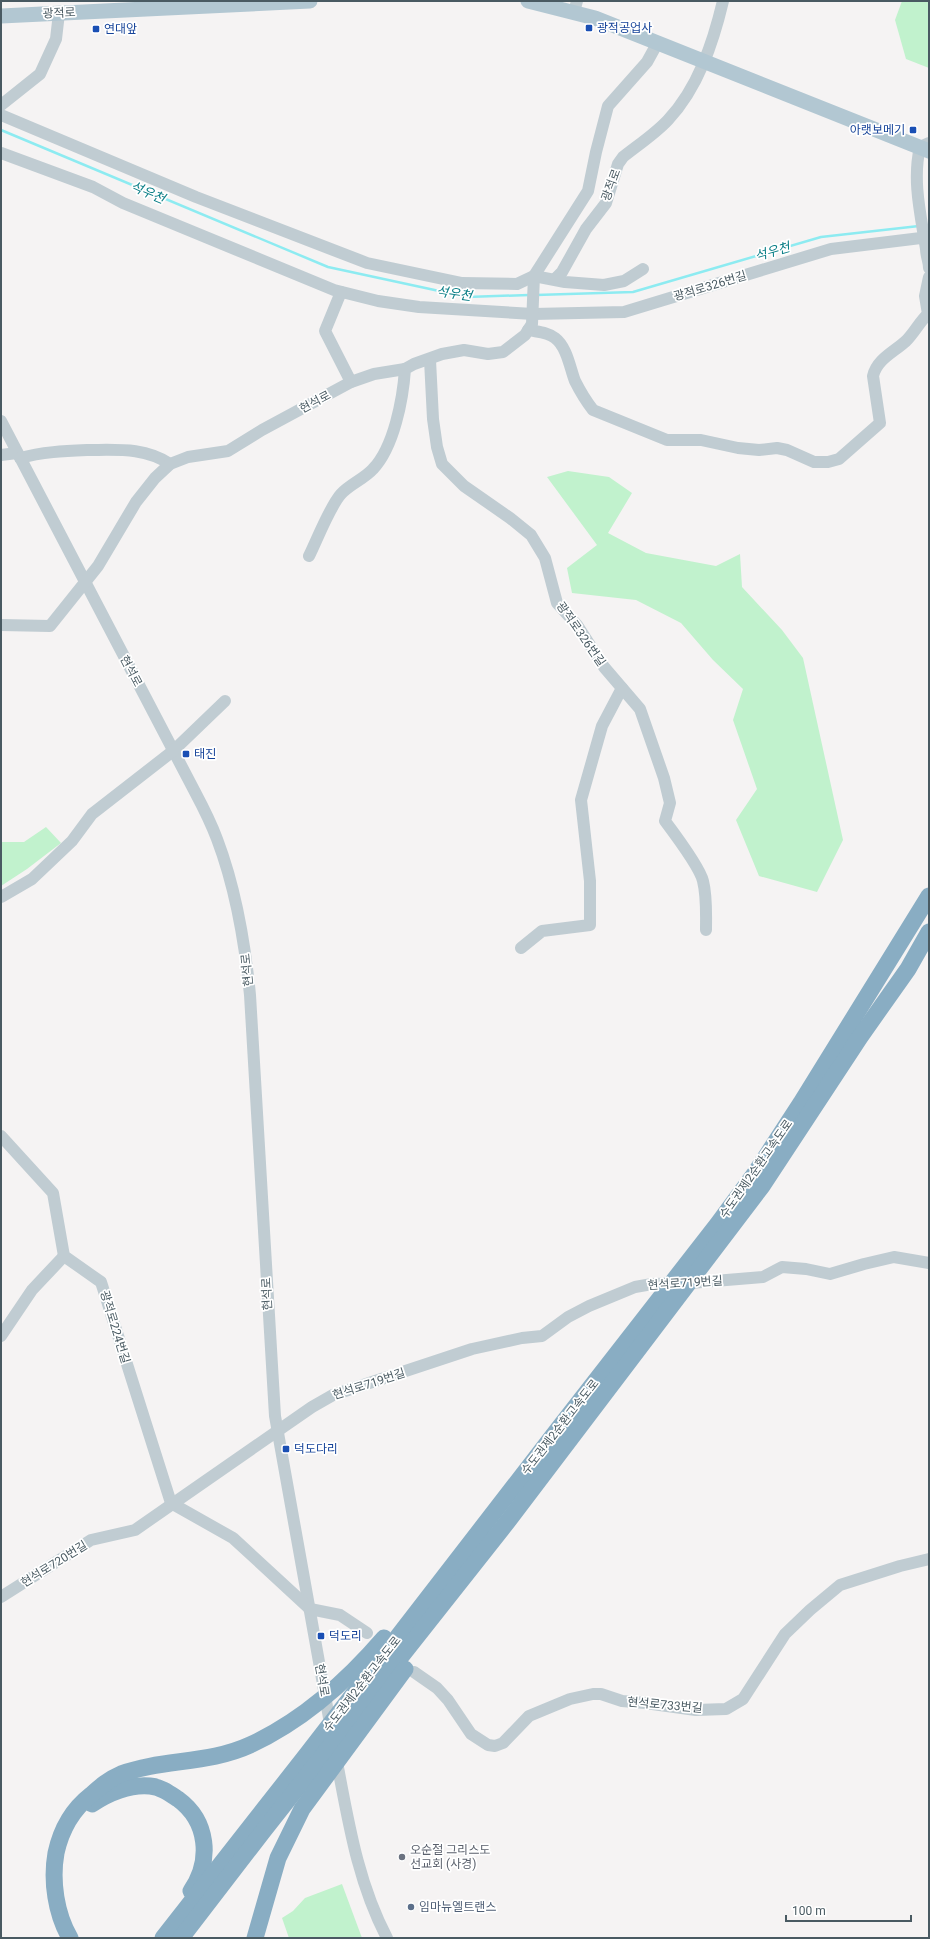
<svg xmlns="http://www.w3.org/2000/svg" width="930" height="1939" viewBox="0 0 930 1939" font-family="Roboto,'Noto Sans KR',sans-serif">
	<rect width="100%" height="100%" fill="#f5f3f3"/>
	<g fill="#c1f2cd">
		<path d="M902,1H929V68L906,59L895,20Z"/>
		<path d="M568,471L609,477L632,493L608,533L646,553L716,566L740,554L742,587L782,630L803,658L843,840L817,892L759,876L736,820L757,789L733,720L743,689L713,660L681,623L636,600L572,593L567,568L597,545L547,477Z"/>
		<path d="M46,827L61,843L27,869L1,886V842H24Z"/>
		<path d="M342,1884L362,1938H289L282,1918L293,1911L305,1898Z"/>
	</g>
	<g fill="none" stroke-linecap="round" stroke-linejoin="round">
		<g stroke="#8debf1" stroke-width="2.5">
			<path d="M1,130L328,267L467,297L529,295"/>
			<path d="M536,295L633,292L821,237L919,226"/>
		</g>
		<g stroke="#c0ccd2" stroke-width="12">
			<path d="M574,12L577,1"/>
			<path d="M1,105L40,74L56,39L59,13"/>
			<path d="M1,115L196,197L367,263L462,283L517,284L534,276L565,282L604,285L624,281L643,269"/>
			<path d="M929,143L920,147C912,181 921,216 926,249C926,256 929,261 929,268"/>
			<path d="M1,153L93,187L123,203L334,290L378,301L419,307L533,314L624,312L831,249L929,237"/>
			<path d="M555,279L562,272L586,229L606,203L618,164L623,157C638,145 655,134 668,120C698,88 713,43 723,1"/>
			<path d="M341,292L325,331L351,382"/>
			<path d="M528,330C537,332 548,332 555,338C567,347 570,368 575,381C580,391 586,401 593,410L667,440H701L738,448L759,450L777,448L787,450L814,462H828L839,459L880,423L873,376C877,359 894,352 906,341C915,332 920,321 928,314L925,296L929,277"/>
			<path d="M430,360L433,419L437,447L442,464L464,486L510,518L531,535L545,558L557,603L577,625L604,667L640,709L664,778L670,803L665,821C674,833 700,868 703,881C707,897 706,914 706,930"/>
			<path d="M1,421L195,792C203,807 211,823 217,839C236,889 245,943 250,995L275,1416L331,1729"/>
			<path d="M1,455L17,453"/>
			<path d="M20,458C42,452 64,451 87,450C117,450 144,447 170,464"/>
			<path d="M309,556C317,540 330,506 341,494C350,484 364,479 373,469C394,447 403,399 405,369L414,364L442,354L464,350L488,354L503,352L525,335L532,324L534,276L588,191L596,152L608,106L647,62L658,42"/>
			<path d="M1,625L50,626L98,566L136,502L155,478L170,464L188,457L228,451L262,430L351,382L374,374L405,369"/>
			<path d="M1,897L32,879L72,841L92,814L173,751L225,701"/>
			<path d="M521,948L542,931L590,925V881L581,800L602,726L622,688"/>
			<path d="M1,1136L53,1193L64,1256L101,1282L171,1503L233,1538L310,1609L340,1615L367,1633"/>
			<path d="M1,1336L32,1290L64,1256"/>
			<path d="M1,1597L91,1540L135,1530L312,1407L333,1395L472,1349L522,1338L542,1336L568,1317L589,1306L635,1287L652,1284L690,1283L763,1277L782,1267L806,1269L830,1274L864,1264L894,1257L929,1263"/>
			<path d="M414,1672L437,1688L448,1700L471,1734L488,1745L495,1746L503,1743L529,1716L570,1699L593,1694H601L622,1701L645,1703L696,1710L726,1709L743,1699L785,1634L810,1610L840,1585L900,1566L929,1559"/>
			<path d="M336,1757C348,1819 357,1881 387,1938"/>
		</g>
		<g stroke="#b2c7d2" stroke-width="15">
			<path d="M528,1L595,18L929,151"/>
			<path d="M1,16L310,1"/>
		</g>
		<g stroke="#89adc3" stroke-width="17">
			<path d="M92,1804C108,1793 130,1784 150,1786C161,1787 169,1793 178,1799C208,1821 212,1860 191,1891"/>
			<path d="M70,1938C56,1914 51,1881 56,1853C61,1830 73,1809 91,1795C100,1787 109,1779 121,1774C162,1759 209,1764 250,1745C302,1721 347,1681 384,1638"/>
			<path d="M163,1938L308,1753L559,1428L717,1225L756,1172L801,1103L929,896"/>
			<path d="M181,1938L264,1830L508,1521L762,1186L860,1037L908,969L929,932"/>
			<path d="M255,1938L278,1858L302,1809L405,1669"/>
		</g>
	</g>
	<g fill="#1a4fb4" stroke="#fff" stroke-width="1.5">
		<rect x="585" y="24" width="8" height="8" rx="2"/>
		<rect x="92" y="25" width="8" height="8" rx="2"/>
		<rect x="909" y="126" width="8" height="8" rx="2"/>
		<rect x="182" y="750" width="8" height="8" rx="2"/>
		<rect x="282" y="1445" width="8" height="8" rx="2"/>
		<rect x="317" y="1632" width="8" height="8" rx="2"/>
	</g>
	<circle fill="#6b7280" stroke="#fff" stroke-width="1.5" cx="402" cy="1857" r="4"/>
	<circle fill="#5c6f8a" stroke="#fff" stroke-width="1.5" cx="411" cy="1907" r="4"/>
	<g text-anchor="middle" stroke-width="3.5" stroke-linejoin="round" paint-order="stroke">
		<g font-size="12" fill="#495a62" stroke="#fff">
			<text transform="translate(59 13) rotate(-3)" y="4">광적로</text>
			<text transform="translate(611 185) rotate(-70)" y="4">광적로</text>
			<text transform="translate(710 286) rotate(-17)" y="4">광적로326번길</text>
			<text transform="translate(315 402) rotate(-28)" y="4">현석로</text>
			<text transform="translate(581 634) rotate(55)" y="4">광적로326번길</text>
			<text transform="translate(131 671) rotate(62)" y="4">현석로</text>
			<text transform="translate(247 970) rotate(-96)" y="4">현석로</text>
			<text transform="translate(756 1169) rotate(-55)" y="4">수도권제2순환고속도로</text>
			<text transform="translate(685 1283) rotate(-4)" y="4">현석로719번길</text>
			<text transform="translate(267 1294) rotate(-93)" y="4">현석로</text>
			<text transform="translate(115 1327) rotate(73)" y="4">광적로224번길</text>
			<text transform="translate(369 1384) rotate(-18)" y="4">현석로719번길</text>
			<text transform="translate(560 1427) rotate(-52)" y="4">수도권제2순환고속도로</text>
			<text transform="translate(54 1564) rotate(-32)" y="4">현석로720번길</text>
			<text transform="translate(322 1680) rotate(80)" y="4">현석로</text>
			<text transform="translate(362 1684) rotate(-52)" y="4">수도권제2순환고속도로</text>
			<text transform="translate(665 1705) rotate(5)" y="4">현석로733번길</text>
		</g>
		<g font-size="12" fill="#164399" stroke="#fff" text-anchor="start">
			<text x="597" y="32">광적공업사</text>
			<text x="104" y="33">연대앞</text>
			<text x="905" y="134" text-anchor="end">아랫보메기</text>
			<text x="194" y="758">태진</text>
			<text x="294" y="1453">덕도다리</text>
			<text x="329" y="1640">덕도리</text>
		</g>
		<g font-size="12" fill="#5b616d" stroke="#fff" text-anchor="start">
			<text x="410" y="1854">오순절 그리스도<tspan x="410" dy="14">선교회 (사경)</tspan></text>
		</g>
		<g font-size="12" fill="#4e5e75" stroke="#fff" text-anchor="start">
			<text x="419" y="1911">임마뉴엘트랜스</text>
		</g>
		<g font-size="13" font-style="italic" fill="#097e86" stroke="#fff">
			<text transform="translate(148 192) rotate(23)" y="5">석우천</text>
			<text transform="translate(772 251) rotate(-16)" y="5">석우천</text>
			<text transform="translate(454 293) rotate(9)" y="5">석우천</text>
		</g>
	</g>
	<rect width="930" height="1939" fill="none" stroke="#495a62" stroke-width="4"/>
	<path d="M786 1915v6h125v-6" fill="none" stroke="#495a62" stroke-width="2"/>
	<text x="792" y="1915" font-size="12" fill="#495a62" stroke="#ffffff" stroke-width="3" paint-order="stroke">100 m</text>
</svg>
